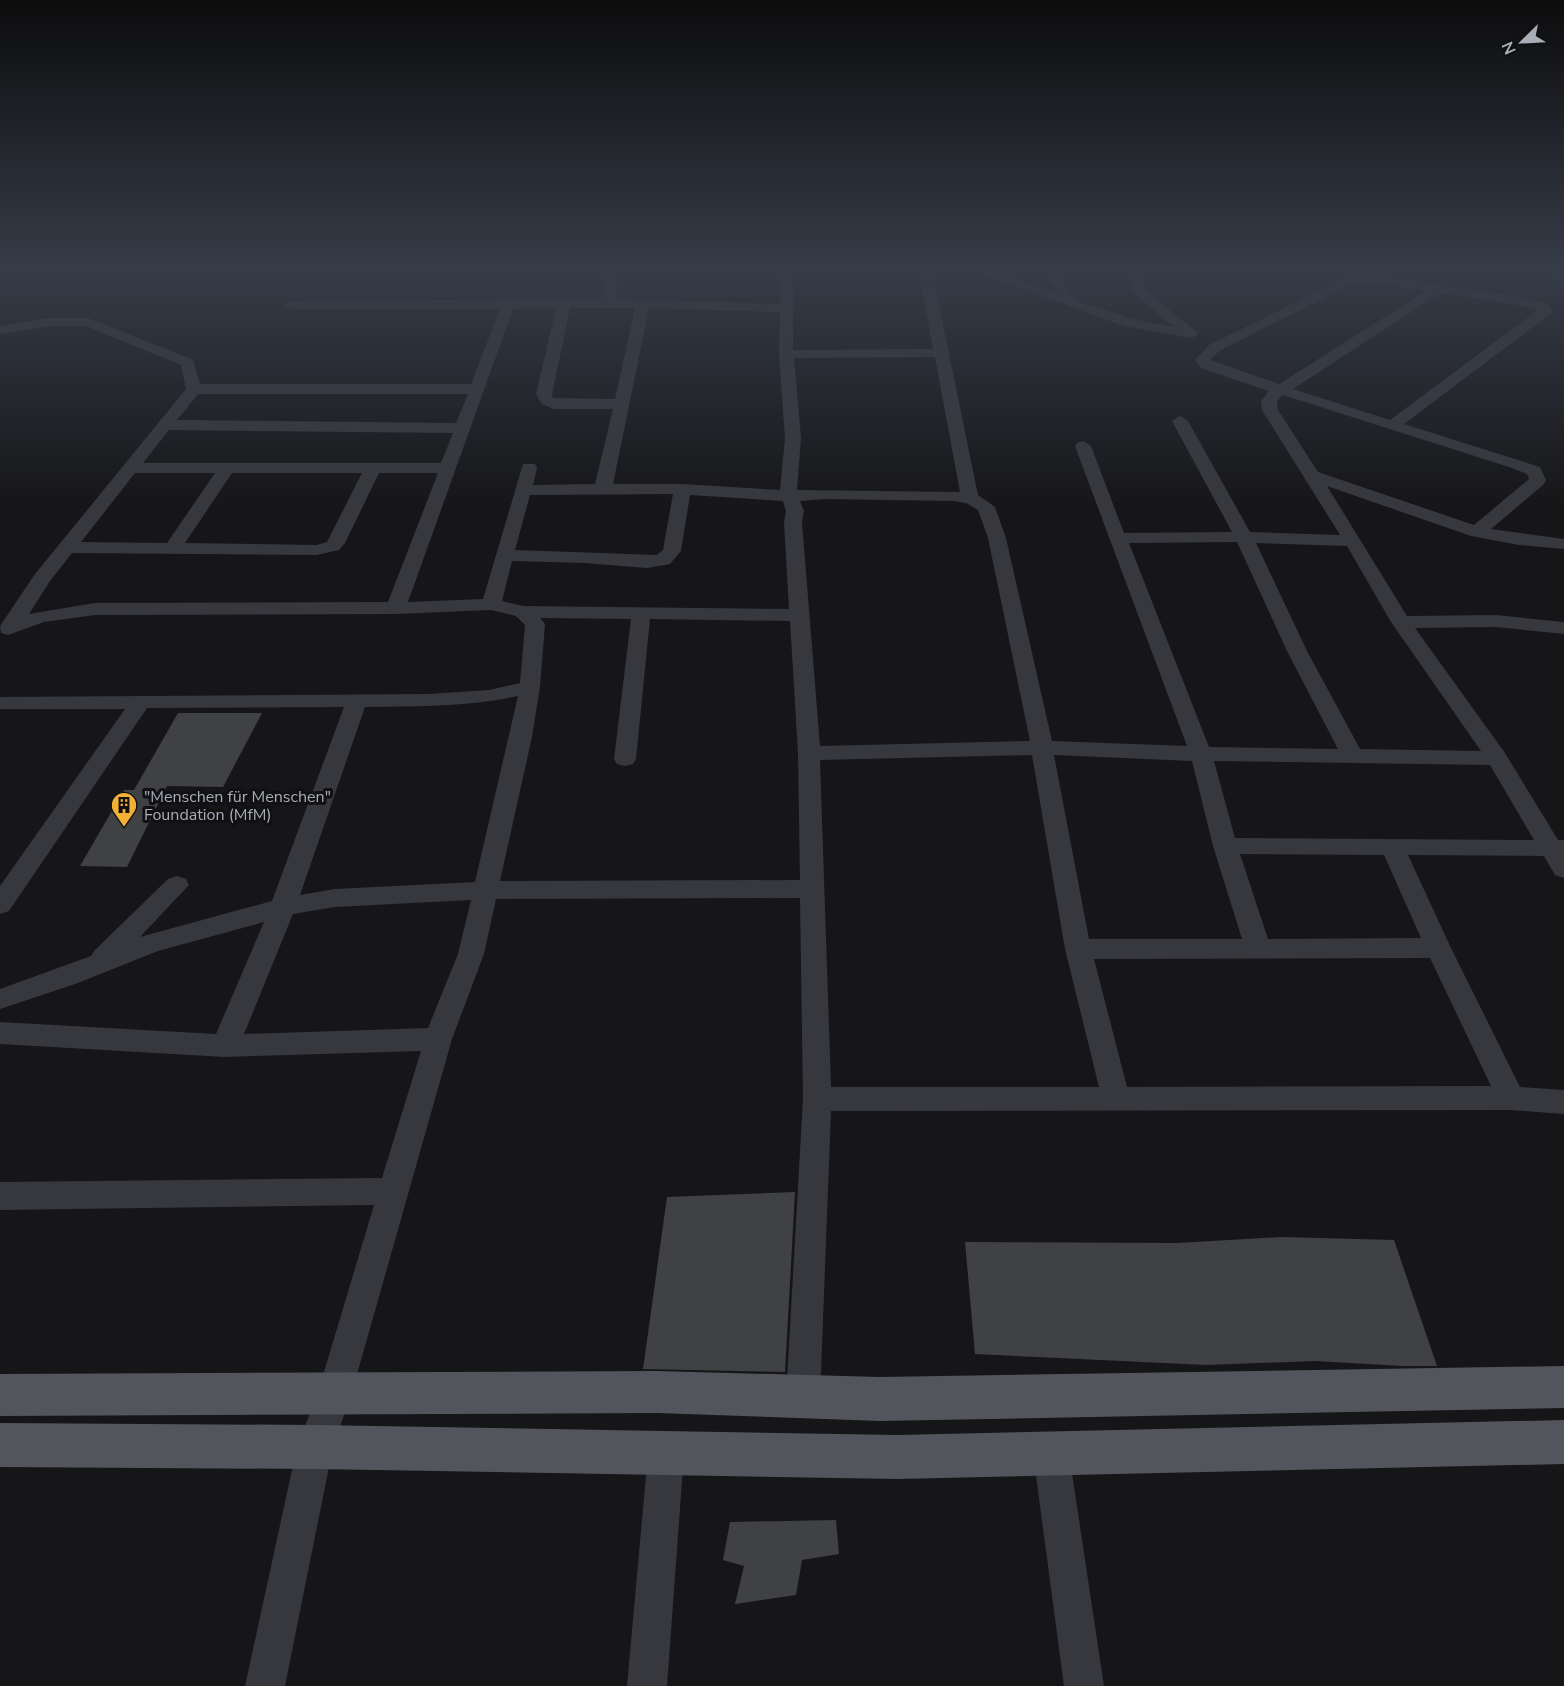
<svg xmlns="http://www.w3.org/2000/svg" width="1564" height="1686" viewBox="0 0 1564 1686" font-family="'Nunito Sans',sans-serif">
	<rect width="100%" height="100%" fill="#161618"/>
	<g fill="#404145">
		<path d="M178,713H262L223,787L167,786L127,867L80,866L124,790H134Z"/>
		<path d="M795,1192L785,1372L643,1369L667,1197Z"/>
		<path d="M1283,1237L1394,1240L1437,1366H1402L1315,1361L1206,1365L975,1354L965,1242L1177,1243Z"/>
		<path d="M836,1520L839,1554L802,1560L796,1595L735,1604L744,1566L723,1560L730,1522Z"/>
	</g>
	<g fill="none" stroke-linecap="round" stroke-linejoin="round">
		<g fill="#37383d" fill-rule="evenodd">
			<path d="M603,271H615L618,287L615,299L780,304L781,275L784,271H800L793,277V350L933,349L919,271H932L978,495L995,507L1006,538L1052,741L1187,746L1075,446L1077,443L1083,441L1091,446L1124,533L1232,532L1172,421L1180,416L1188,421L1250,532L1340,535L1262,410L1261,401L1269,391L1201,368L1195,360L1209,345L1356,273L1520,297L1548,304L1552,311L1550,314L1404,424L1540,467L1546,480L1544,484L1491,529L1564,539V549L1519,545L1471,536L1327,486L1407,616L1496,615L1564,622V634L1496,627L1415,628L1505,753L1558,840H1564V878L1555,875L1544,856L1408,855L1451,948L1520,1087L1564,1090V1114L1511,1110L831,1111L820,1398L815,1410L803,1415L791,1410L786,1398L803,1099L800,898L496,899L484,954L452,1039L352,1392L333,1447L285,1686H245L297,1447L318,1392L374,1205L0,1210V1182L382,1178L421,1051L225,1057L0,1044V1022L216,1034L264,922L158,951L78,983L0,1009V989L91,956L95,950L168,879L177,876L186,879L189,885L140,937L272,901L344,707L147,708L9,911L0,914V886L125,709H0V697L428,694L489,690L520,683L525,625L516,616L491,610L396,614L95,615L44,622L8,635L1,633L0,626L35,574L186,389L181,365L86,326H50L0,334V326L50,318H88L193,360L200,384H471L500,309H291L284,305L291,301L602,299L604,287ZM1358,281L1426,291L1279,384L1210,360L1219,351ZM1440,293L1519,305L1538,310L1390,420L1293,389ZM556,308L536,394L542,404L554,409H613L595,484L533,485L537,468L535,464H523L483,599L408,602L513,309ZM570,308H635L615,399L553,398L552,394ZM649,308L780,312L779,354L785,438L780,490L682,484H613ZM935,357L960,492L797,490L801,438L794,358ZM198,394H468L456,423L177,420ZM1283,395L1509,467L1527,474L1529,479L1474,525L1318,472L1278,410L1277,401ZM169,430L453,433L441,463H143ZM135,473H215L167,543L81,542ZM232,473H362L327,542L317,545L185,543ZM379,473H438L388,602L95,603L29,614L50,581L72,553L317,555L339,550L345,543ZM673,494L663,550L657,555L515,550L530,495ZM690,495L783,501L786,511L784,522L789,609L523,606L502,601L512,561L584,563L647,568L670,564L681,551ZM824,499L953,501L966,503L978,510L988,538L1030,741L820,746L802,522L804,511L800,501ZM1237,542L1287,651L1338,749L1209,747L1129,543ZM1256,543L1347,546L1391,622L1481,751L1360,749L1307,651ZM540,618L631,619L614,759L617,764L625,766L633,764L636,759L650,619L790,621L798,753L800,880L500,881L532,737L540,687L545,624ZM518,696L475,882L335,889L300,895L365,707C416,706 468,707 518,696ZM1032,755L1065,949L1099,1087H831L820,760ZM1054,755L1192,761L1213,846L1242,939H1089ZM1214,761L1490,765L1534,840L1235,838ZM1240,854L1384,855L1421,938L1268,939ZM471,900L458,954L428,1028L244,1034L293,914L335,907ZM1430,958L1491,1086L1127,1087L1094,959Z"/>
			<path d="M974,271H994L1059,294L1041,271H1054L1078,301L1132,319L1174,327L1132,291L1131,271H1143L1145,290L1199,334L1192,338L1124,326Z"/>
			<path d="M1545,271H1560L1564,275V285Z"/>
			<path d="M1051,1435L1064,1440L1069,1453L1104,1686H1064L1033,1453L1038,1440Z"/>
			<path d="M666,1436L679,1441L684,1454L667,1686H627L648,1454L653,1441Z"/>
		</g>
		<g fill="#53555c" fill-rule="evenodd">
			<path d="M1564,1366V1408L880,1421L657,1413L0,1416V1374L657,1371L880,1377Z"/>
			<path d="M1564,1420V1464L898,1479L315,1469L0,1467V1423L315,1425L898,1435Z"/>
		</g>
	</g>
	<linearGradient id="sky" x2="0" y2="1"><stop stop-color="#0c0c0d"/><stop offset="0.53" stop-color="#363c48"/><stop offset="1" stop-color="#363c48" stop-opacity="0"/></linearGradient>
	<rect width="1564" height="507" fill="url(#sky)"/>
	<defs>
		<g id="building-pin" transform="scale(1.35)"><path d="M0 17L-7.5 6A9.5 9.5 0 1 1 7.5 6Z" fill="#f2b134" stroke="#111113"/><path d="M-4-6H4V6H1V3H-1V6H-4ZM-2.5-4.3h1.7v1.8h-1.7ZM.8-4.3h1.7v1.8H.8ZM-2.5-1h1.7V.8h-1.7ZM.8-1h1.7V.8H.8Z" fill="#111"/></g>
	</defs>
	<g fill-rule="evenodd">
		<use href="#building-pin" x="124" y="805"/>
	</g>
	<g text-anchor="middle" stroke-width="6" stroke-linejoin="round" paint-order="stroke">
		<g font-size="16" fill="#a8adb8" stroke="#111113" text-anchor="start">
			<text x="144" y="802">"Menschen für Menschen"<tspan x="144" dy="18">Foundation (MfM)</tspan></text>
		</g>
	</g>
	<g transform="translate(1522 42) rotate(246)" stroke="#111113" stroke-width="4.5" paint-order="stroke">
	<path d="M0-4.5L10 22L0 15L-10 22Z" fill="#a8adb8"/>
	<text y="-9" font-size="16" font-weight="bold" text-anchor="middle" fill="#a8adb8">N</text>
	</g>
</svg>
